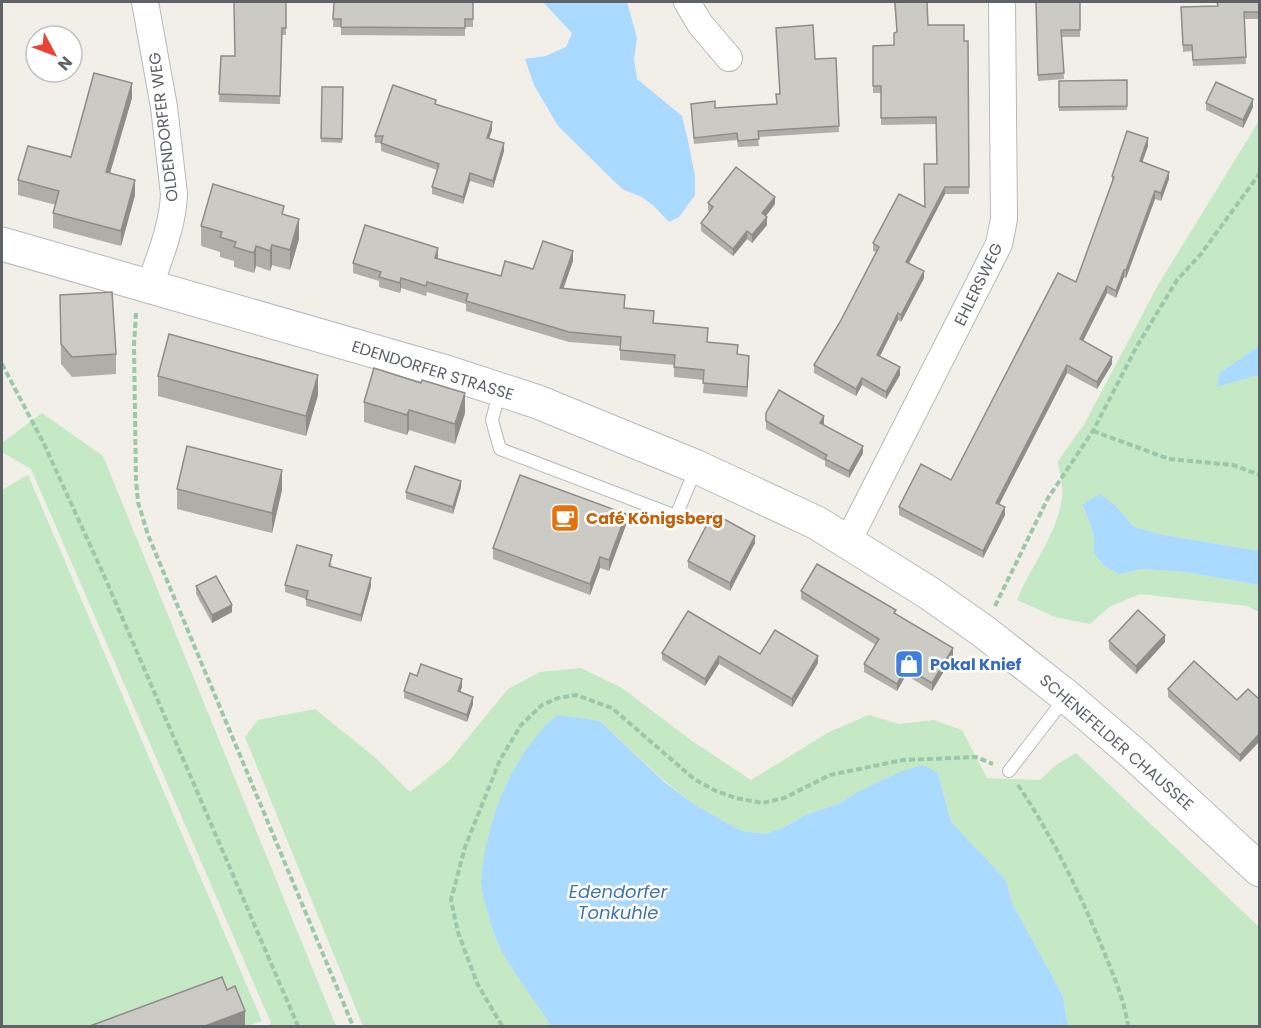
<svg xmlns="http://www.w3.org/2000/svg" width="1261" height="1028" viewBox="0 0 1261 1028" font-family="Poppins,sans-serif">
	<rect width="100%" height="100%" fill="#f1efe8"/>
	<g fill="#c5e8c5">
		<path d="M1259,121V346L1219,373L1217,387L1259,375V551L1159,534L1133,526L1117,507L1082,506L1090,523L1094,538V553L1103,565L1119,574L1143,569L1185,572L1259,585V612L1247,606L1140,594L1109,607L1090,624L1055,617L1017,600C1031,566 1057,535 1062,498C1064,487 1059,472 1058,461L1085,423L1158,285Z"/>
		<path d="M42,413L103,456L336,1026H267L271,1023L31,469L2,452V443Z"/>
		<path d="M28,475L262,1021L248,1026H2V490Z"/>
		<path d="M581,668L622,688L692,741L751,780L829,732L869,715L899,724L934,720L962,730L987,778L1040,780L1056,765L1076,753L1259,927V1026H1068L1063,996L1012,903L1006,880L951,822L938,773H897L859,791L838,804L805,815L783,828L765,834L742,831L695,805L663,780L600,721L484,866L481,886L496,940L551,1026H363L245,737L258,720L315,709L377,759L410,792L448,762L508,689L540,672Z"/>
	</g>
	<g fill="#aadaff">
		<path d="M543,2H627L637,38L634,59L637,79L682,116L688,141L695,176V195L679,217L669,222L654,206L642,197L624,190L617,184L558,126L534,85L525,59L546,56L566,47L572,33Z"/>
		<path d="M1259,346V375L1217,387L1219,373Z"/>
		<path d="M1100,494L1117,507L1133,526L1159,534L1259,551V585L1185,572L1143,569L1119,574L1103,565L1094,553V538L1090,523L1082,505Z"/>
		<path d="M557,715L600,721L663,781L695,805L742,831L765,834L783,828L805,815L838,804L859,791L897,773L923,765L938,773L951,822L1006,880L1012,903L1063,996L1068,1026H551C534,998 510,971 497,941C493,932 481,892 481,883C485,824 511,754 557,715Z"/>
	</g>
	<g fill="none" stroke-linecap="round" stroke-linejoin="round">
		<g stroke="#b5b8bc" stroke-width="14">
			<g id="lane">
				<path d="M500,390L492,420L500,449L676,516L696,468"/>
				<path d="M1009,771L1066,697"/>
			</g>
		</g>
		<g stroke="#b5b8bc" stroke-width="28">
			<g id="street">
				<path d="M145,2L164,107L174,194C173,225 160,256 150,285"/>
				<path d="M687,2L700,24L729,58"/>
				<path d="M848,541L999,244L1004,219L1002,2"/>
			</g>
		</g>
		<g stroke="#b6babf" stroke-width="35">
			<path id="secondary" d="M2,244L443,371L538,402L697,467L817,523L929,593L983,631L1066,696L1135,755L1260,870"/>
		</g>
		<g stroke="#9cc7a9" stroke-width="4" stroke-dasharray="6 3" stroke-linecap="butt">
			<path d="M136,313L134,345L136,480L138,502L148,535L353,1026"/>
			<path d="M2,364L44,444L106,580L298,1026"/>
			<path d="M1093,431L1169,459L1233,465L1260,475"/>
			<path d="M995,606L1048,498L1093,431L1137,346L1177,280L1201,254L1260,173"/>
			<path d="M1018,785C1054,839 1082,897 1106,957C1115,979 1125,1003 1128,1026"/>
			<path d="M502,1026L477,983L458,932L451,900L465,847L500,760L521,725L542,705L558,698L576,695L612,708L694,779L716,791L736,798L762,803L784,798L830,775L903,760L976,757L993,764"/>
		</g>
		<use href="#lane" stroke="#fff" stroke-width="12"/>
		<use href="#street" stroke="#fff" stroke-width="26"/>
		<use href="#secondary" stroke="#fff" stroke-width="33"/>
	</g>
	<g fill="#afaea9">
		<path d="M286,2V35H282L280,104L219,102L221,56H235Z"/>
		<path d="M334,2H473V27H465V36L341,35V27H333Z"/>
		<path d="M894,2H927L928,25L964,41H968L969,194H945L909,263L924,278L901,322L898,320L880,356L900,375L886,399L862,385L856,396L814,373V365L840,322L876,252L873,251V243L925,207L937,164L936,124L881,125V93H873V46L894,45L897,32Z"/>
		<path d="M1036,2H1080V37H1061L1064,79L1038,81Z"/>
		<path d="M1260,2V19H1245L1246,64L1193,66L1192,51L1183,52L1181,7L1217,6Z"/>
		<path d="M776,28L815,59L836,58L839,132L758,137L759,146L738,147L737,140L694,144L691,104L715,108L776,104L780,94Z"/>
		<path d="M1127,80V110L1059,111V81Z"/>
		<path d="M322,87H343L342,143L321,142Z"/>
		<path d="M132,98L110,173L135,195L121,246L53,228V213L56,205L18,195V180L71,157Z"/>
		<path d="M1206,103L1253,107L1243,128L1206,110Z"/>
		<path d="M436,104L492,130L489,138L504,151L493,188L470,181L463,204L432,194V187L437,170L381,151V143H375V136Z"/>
		<path d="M1148,146L1142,162L1169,179L1161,201L1155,199L1126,278L1124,277L1116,298L1107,293L1083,341L1112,364L1097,389L1067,373L999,505L1005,515L983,558L899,515V507L951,480L1076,282L1112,183V176Z"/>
		<path d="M708,203L775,204L766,216L767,225L752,243L747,239L733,256L701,231V223L710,212L708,210Z"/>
		<path d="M284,215L299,239L290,270L272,265L270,271L256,266L254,273L234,267V261L220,257V252L201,246V226Z"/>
		<path d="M438,259L501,276L573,261L563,289L625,309L654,323L708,342L738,354L749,366L747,397L703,393L704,380L674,377V365L620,360V346L569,342L466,311V304L427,292L426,296L401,288L400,293L379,287V281L353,273V263Z"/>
		<path d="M60,295L116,354V374L72,377L61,364Z"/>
		<path d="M158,376L318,395L306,436L158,396Z"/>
		<path d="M364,402L465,413L455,444L409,430L407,435L364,422Z"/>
		<path d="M766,413L824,423L823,425L863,453L849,478L825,466V461L766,429Z"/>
		<path d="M461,487L453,514L406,499V492Z"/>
		<path d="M177,489L282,490L272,533L177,509Z"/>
		<path d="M626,525L609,571L600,568L590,595L493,559V548Z"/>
		<path d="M755,543L730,591L688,568V561Z"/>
		<path d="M332,563L331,566L371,586L361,622L306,606V599L285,592V585Z"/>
		<path d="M196,586L232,612L212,623L196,594Z"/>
		<path d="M801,591L896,615L953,656L932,691L906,675L897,691L864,672V664L876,645L801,599Z"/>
		<path d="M1109,641L1165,642L1136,674L1109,649Z"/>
		<path d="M662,653L760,654L818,663L792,707L719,664L705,686L662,660Z"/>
		<path d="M417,676L462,687L460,692L473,704L467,722L404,698V691Z"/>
		<path d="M1168,689L1237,700L1248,689L1240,762L1168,697Z"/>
	</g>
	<g fill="#8f8d8a">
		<path d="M132,83V98L106,187V172Z"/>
		<path d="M1253,99V107L1243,128V120Z"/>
		<path d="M492,122V130L487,145V138Z"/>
		<path d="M1148,138V146L1140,169V161Z"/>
		<path d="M504,143V151L493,188V181Z"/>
		<path d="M1169,172V179L1161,201V193Z"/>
		<path d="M470,173V181L463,204V197Z"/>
		<path d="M135,180V195L121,246V231Z"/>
		<path d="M945,187V194L906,269V262Z"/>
		<path d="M1155,191V199L1126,278V270Z"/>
		<path d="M775,197V204L762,221V213Z"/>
		<path d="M767,217V225L752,243V235Z"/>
		<path d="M299,219V239L290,270V250Z"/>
		<path d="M747,231V239L733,256V249Z"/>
		<path d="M272,245V265L270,271V251Z"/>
		<path d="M256,246V266L254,273V253Z"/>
		<path d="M438,248V258L435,268V258Z"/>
		<path d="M573,251V261L560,298V288Z"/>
		<path d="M1124,270V277L1116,298V291Z"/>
		<path d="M924,271V278L901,322V315Z"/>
		<path d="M401,278V288L400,293V283Z"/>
		<path d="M1107,286V293L1080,347V339Z"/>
		<path d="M898,313V320L877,362V355Z"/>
		<path d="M749,356V366L747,397V387Z"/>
		<path d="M1112,357V364L1097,389V382Z"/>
		<path d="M1067,365V373L996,510V503Z"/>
		<path d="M900,367V375L886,399V392Z"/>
		<path d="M318,375V395L306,436V416Z"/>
		<path d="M862,378V385L856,396V389Z"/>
		<path d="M465,393V413L455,444V424Z"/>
		<path d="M409,410V430L407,435V415Z"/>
		<path d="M824,416V423L820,430V423Z"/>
		<path d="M863,446V453L849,478V471Z"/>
		<path d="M282,470V490L272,533V513Z"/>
		<path d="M461,481V487L453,514V507Z"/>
		<path d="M1005,507V515L983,558V551Z"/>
		<path d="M626,514V525L609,571V560Z"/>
		<path d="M755,536V543L730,591V583Z"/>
		<path d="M600,557V568L590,595V584Z"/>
		<path d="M371,578V586L361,622V615Z"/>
		<path d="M232,605V612L212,623V615Z"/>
		<path d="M1165,635V642L1136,674V666Z"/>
		<path d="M953,648V656L932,691V683Z"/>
		<path d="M719,656V664L705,686V679Z"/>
		<path d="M818,656V663L792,707V699Z"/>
		<path d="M906,668V675L897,691V684Z"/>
		<path d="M462,679V687L458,698V691Z"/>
		<path d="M473,697V704L467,722V715Z"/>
		<path d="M1260,733V741L1240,762V755Z"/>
		<path d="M245,1011V1026H205Z"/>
	</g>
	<g fill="#cccac5" stroke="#8f8d8a" stroke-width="1.5">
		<path d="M234,2H286V28H282L280,96L219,94L221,56H235Z"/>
		<path d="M334,2H473V19H465V28L341,27V19H333Z"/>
		<path d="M895,2H927L928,25H964V41H968L969,187H945L906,262L924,271L901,315L898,313L877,355L900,367L886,392L862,378L856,389L814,365L840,322L879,247L873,243L899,194L925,207L924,164H937L936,117L881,118V86H873V46L894,45V33L897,32Z"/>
		<path d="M1036,2H1080V30H1061L1064,73L1038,75Z"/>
		<path d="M1217,2H1260V12H1244L1246,57L1193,60L1192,45H1183L1181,7L1218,6Z"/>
		<path d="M813,25L815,59L836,58L839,126L758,131L759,139L738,141L737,133L694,138L691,104L715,101V108L777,104L776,94H780L776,28Z"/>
		<path d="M94,73L132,83L106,172L135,180L121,231L53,213L59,191L18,180L28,146L71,157Z"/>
		<path d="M1127,80V106L1059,107V81Z"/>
		<path d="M1216,82L1253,99L1243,120L1206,103Z"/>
		<path d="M393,85L436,100L435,104L492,122L487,138L504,143L493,181L470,173L463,197L432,187L439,164L381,143L383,136H375Z"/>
		<path d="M322,87H343L342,139L321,138Z"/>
		<path d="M1127,131L1148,138L1140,161L1169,172L1161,193L1155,191L1126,270H1124L1116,291L1107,286L1080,339L1112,357L1097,382L1067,365L996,503L1005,507L983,551L899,507L921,464L951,480L1058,273L1076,282L1114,177L1112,176Z"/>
		<path d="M736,167L775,197L762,213L767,217L752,235L747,231L733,249L701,223L713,207L708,203Z"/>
		<path d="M213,184L284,206L282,214L299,219L290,250L272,245L270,251L256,246L254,253L234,247L236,242L220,237L222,232L201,226Z"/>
		<path d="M365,225L438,248L435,258L501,276L505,261L533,269L543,241L573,251L560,288L625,295L624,308L654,311L653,323L708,328L707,342L738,345L737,354L749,356L747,387L703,383L704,370L674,367L675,355L620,350L621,337L569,332L466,301L468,294L427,282L426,286L401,278L400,283L379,277L381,272L353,263Z"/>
		<path d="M112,292L116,354L72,357L61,344L60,295Z"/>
		<path d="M169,334L318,375L306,416L158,376Z"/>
		<path d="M374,368L421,383L422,380L465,393L455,424L409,410L407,415L364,402Z"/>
		<path d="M779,390L824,416L820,423L863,446L849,471L825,459L827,455L766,421V413Z"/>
		<path d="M187,446L282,470L272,513L177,489Z"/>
		<path d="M415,466L461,481L453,507L406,492Z"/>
		<path d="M520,475L626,514L609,560L600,557L590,584L493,548Z"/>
		<path d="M713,513L755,536L730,583L688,561Z"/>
		<path d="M297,545L332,555L329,566L371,578L361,615L306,599L308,591L285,585Z"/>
		<path d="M817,564L896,610L894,613L953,648L932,683L906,668L897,684L864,664L879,639L801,591Z"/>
		<path d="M216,576L232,605L212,615L196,586Z"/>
		<path d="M1138,610L1165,635L1136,666L1109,641Z"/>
		<path d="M688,611L760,654L775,630L818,656L792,699L719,656L705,679L662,653Z"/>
		<path d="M1194,661L1237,700L1248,689L1260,700V733L1240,755L1168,689Z"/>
		<path d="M421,664L462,679L458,691L473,697L467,715L404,691L410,673L417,676Z"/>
		<path d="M222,977L227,990L235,986L245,1011L205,1026H90Z"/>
	</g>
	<defs>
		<g id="cafe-square" transform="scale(1.5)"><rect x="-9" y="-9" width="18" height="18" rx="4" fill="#e8710a" stroke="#fff"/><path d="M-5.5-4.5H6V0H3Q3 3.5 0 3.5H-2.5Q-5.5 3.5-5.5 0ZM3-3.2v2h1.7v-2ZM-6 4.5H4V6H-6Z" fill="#fff"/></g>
		<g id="shop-square" transform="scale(1.5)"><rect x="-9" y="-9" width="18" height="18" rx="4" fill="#3f7fe0" stroke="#fff"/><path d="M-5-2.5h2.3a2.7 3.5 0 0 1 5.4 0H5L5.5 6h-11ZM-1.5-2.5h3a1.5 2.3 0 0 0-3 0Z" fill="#fff"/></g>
	</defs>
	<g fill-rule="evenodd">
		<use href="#cafe-square" x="565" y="518"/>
		<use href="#shop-square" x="909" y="664"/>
	</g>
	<g text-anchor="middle" stroke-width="5" stroke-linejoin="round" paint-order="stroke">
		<g font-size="16" fill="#5f6368" stroke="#fff">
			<text transform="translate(163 127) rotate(-97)" y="6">OLDENDORFER WEG</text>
			<text transform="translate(978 284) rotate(-64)" y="6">EHLERSWEG</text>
			<text transform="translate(433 370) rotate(17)" y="6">EDENDORFER STRASSE</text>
			<text transform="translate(1117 742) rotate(41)" y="6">SCHENEFELDER CHAUSSEE</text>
		</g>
		<g font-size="16" font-weight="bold" fill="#c56008" stroke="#fff" text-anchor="start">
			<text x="586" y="524">Café Königsberg</text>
		</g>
		<g font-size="16" font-weight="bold" fill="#366cbe" stroke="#fff" text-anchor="start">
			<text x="930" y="670">Pokal Knief</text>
		</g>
		<g font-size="18" font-style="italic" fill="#4174aa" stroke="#fff">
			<text x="618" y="898">Edendorfer<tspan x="618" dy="21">Tonkuhle</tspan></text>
		</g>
	</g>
	<rect width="1261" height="1028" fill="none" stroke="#5f6368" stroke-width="6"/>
	<g transform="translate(54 54) rotate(131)"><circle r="28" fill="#ffffff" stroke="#bfc1c3" stroke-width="1.5"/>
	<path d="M0-4.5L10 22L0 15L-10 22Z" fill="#ea4335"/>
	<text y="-9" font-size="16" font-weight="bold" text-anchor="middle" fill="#5f6368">N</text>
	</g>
</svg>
